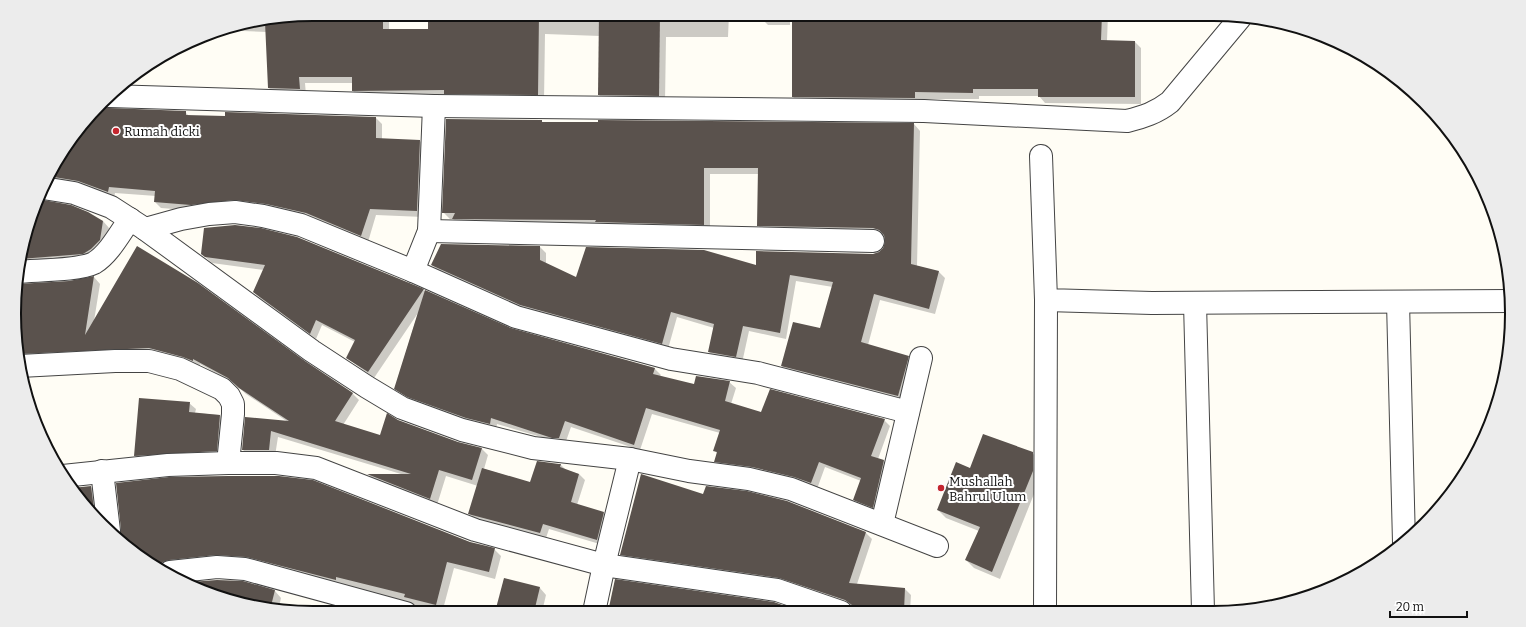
<svg xmlns="http://www.w3.org/2000/svg" width="1526" height="627" viewBox="0 0 1526 627" font-family="Bitter,serif">
	<rect width="100%" height="100%" fill="#fffdf5"/>
	<g fill="#0003">
		<path d="M314,14H389V30H429V14H729L728,37H666L665,102L606,101L599,95L600,36L545,34L544,101L359,97L353,91V83H305L306,95L275,94L269,88L267,32L217,30Z"/>
		<path d="M762,14H790V25H768L762,19Z"/>
		<path d="M849,14H1108L1107,41L1135,42L1141,48V104L1045,103L1039,96H979V99H921V105L799,103L793,97L849,23Z"/>
		<path d="M103,104L104,108L185,112L189,116L376,118L382,124V140L420,141L426,147L423,217L376,215L368,242L198,211L161,208L155,202L156,196L115,193L114,198L46,182L54,164Z"/>
		<path d="M541,121L544,123L914,124L920,131L917,266L939,272L945,278L935,314L880,300L868,345L908,357L914,363L904,401L788,372L782,366L821,329L833,287L796,281L786,339L749,331L742,363L715,358L709,352L714,328L677,317L668,349L527,311L438,271L432,265L540,247L546,253V264L576,278L757,266L873,254L880,253L884,248L886,242L885,236L880,234L764,232L758,225V174H710V231L459,225L453,219H450L443,212Z"/>
		<path d="M38,199L103,221L109,228L106,247L98,256L18,267L30,217Z"/>
		<path d="M202,254L423,290L511,329L654,368L661,375L660,376L695,386L729,382L736,388L731,404L762,414L884,420L890,426L878,459L884,461L890,467L879,513L861,506L854,500L861,481L825,467L817,489L721,467L715,461L717,453L714,450L720,433L652,414L640,450L571,427L565,444L497,424L496,430L473,424L415,402L395,388L418,313L374,378L347,358L355,342L322,325L316,339L260,298L254,292L264,270L212,263Z"/>
		<path d="M94,277L100,284L94,321L304,362L353,394L359,400L343,425L380,436L397,421L457,443L482,449L488,455L484,469L531,483L538,462L561,465L566,470L579,474L585,480L577,505L604,513L610,519L603,545L549,529L546,538L475,519L469,513L478,486L446,476L437,505L374,481L369,475L401,474L278,437L275,456H249L243,450L246,418L288,422L246,394L235,384L200,364L199,367L19,362L17,285L69,282Z"/>
		<path d="M189,403L196,409L195,413L220,415L226,422L223,457L142,462L135,456Z"/>
		<path d="M1032,453L1040,460V479L1000,579L974,568L966,560L979,531L946,518L938,510Z"/>
		<path d="M91,487L97,493L101,523L88,511L72,489Z"/>
		<path d="M704,495L787,502L866,533L872,539L857,584L905,589L911,595L910,611H858L852,606L788,584L627,560L621,554Z"/>
		<path d="M470,543L494,549L501,556L495,579L454,568L442,613H419L417,607L376,596L168,571L131,551Z"/>
		<path d="M504,579L540,588L546,595L542,612H496Z"/>
		<path d="M217,581L275,591L281,598L279,607L217,597L191,583Z"/>
	</g>
	<g fill="#5a524d">
		<path d="M314,14H383V29H428V14H539L538,95L444,94V90L352,91V77H299L300,89L268,88L265,22Z"/>
		<path d="M599,14H660L659,96L598,95Z"/>
		<path d="M848,14H1102L1101,40L1135,41V97H1038V89H973V93L915,92V98L792,97V22H848Z"/>
		<path d="M102,106L109,108L186,111V115L225,116V112L376,117V138L420,140L417,211L370,209L361,236L306,213L266,204L234,200L191,205L154,202L155,191L109,187L108,192L78,181L48,176L54,164Z"/>
		<path d="M446,119L542,120V122H598V120L914,123L911,264L939,271L929,309L874,294L861,342L909,356L898,396L781,366L793,322L820,328L833,282L790,275L780,333L743,326L736,357L708,352L714,324L671,312L662,344L520,305L431,265L441,244L540,246V260L576,277L586,247L704,250L756,265V251L873,254L879,252L883,248L885,242L884,235L879,230L873,228L757,226L758,168H704V225L595,222L596,220L452,219L455,213H442Z"/>
		<path d="M38,199L71,205L88,212L103,221L100,240L91,249L83,254L20,259L30,217Z"/>
		<path d="M235,225L261,228L297,237L424,289L368,372L346,358L355,340L316,320L310,334L253,292L265,265L205,257L201,254L204,228Z"/>
		<path d="M137,246L198,283L305,361L353,393L335,421L380,435L387,413L398,420L458,442L482,448L472,480L439,470L430,499L367,474H411L271,431L269,450H242L245,417L289,421L239,388L228,378L193,359V361L183,357L149,348L19,354L17,284L69,281L94,276L85,335Z"/>
		<path d="M425,290L511,328L655,368L653,374L694,384L696,376L730,381L725,401L761,412L770,389L885,419L871,456L884,460L873,508L853,500L861,478L819,462L811,483L794,477L752,467L714,462L717,452L713,451L720,430L646,408L634,445L565,421L559,438H552L491,418L490,424L466,418L407,397L394,389Z"/>
		<path d="M139,398L190,402L189,412L220,415L217,451L134,456Z"/>
		<path d="M983,434L1033,452V471L992,572L965,560L980,527L937,510L956,462L970,468Z"/>
		<path d="M537,461L559,464H561L560,467L579,474L571,502L604,512L597,540L543,524L540,533L468,514L482,468L530,482Z"/>
		<path d="M641,474L703,494L706,486L747,491L787,501L866,532L849,583L905,588L904,611H880L881,609L856,608L845,600L779,578L620,555Z"/>
		<path d="M228,476H279L313,480L470,542L495,548L489,572L447,562L436,605L404,597L405,594L336,577V580L246,557L216,555L169,560L163,562L159,566L131,551L118,539L121,530L116,483L169,477Z"/>
		<path d="M91,486L95,517L72,488Z"/>
		<path d="M504,578L540,587L534,612H495Z"/>
		<path d="M615,579L774,602L802,612H608Z"/>
		<path d="M217,580L243,581L275,590L271,606L217,597L190,582Z"/>
	</g>
	<g fill="none" stroke-linecap="round" stroke-linejoin="round">
		<g stroke="#444" stroke-width="24">
			<g id="street">
				<path d="M109,96L434,106L924,111L1127,121C1143,117 1156,113 1170,102L1240,18"/>
				<path d="M1041,156L1046,300L1152,303L1511,301"/>
				<path d="M43,188L74,193L111,207L145,229L312,351L367,387L402,408L462,430L533,448L630,459L689,471L749,479L791,489L937,546"/>
				<path d="M145,229L181,219L209,214L235,212L263,216L301,225L413,271L516,317L671,359L758,373L908,412"/>
				<path d="M429,231L873,241"/>
				<path d="M413,271L429,231L434,106"/>
				<path d="M17,272C36,270 78,271 94,263C109,254 120,233 130,219"/>
				<path d="M1398,302L1404,543"/>
				<path d="M1195,303L1203,611"/>
				<path d="M20,366L115,361H149L180,369L222,389L229,396L233,404V414L228,463"/>
				<path d="M102,471L109,531"/>
				<path d="M63,476L168,465L228,463H276L316,468L475,530L604,565L777,590L841,612"/>
				<path d="M882,524L921,358"/>
				<path d="M170,572L217,567L245,569L406,613"/>
				<path d="M1045,611L1046,300"/>
				<path d="M594,612L604,565L630,459"/>
			</g>
		</g>
		<use href="#street" stroke="#fff" stroke-width="22"/>
	</g>
	<g fill="#c4262e" stroke="#fff" stroke-width="1.5">
		<circle cx="116" cy="131" r="4"/>
		<circle cx="941" cy="488" r="4"/>
	</g>
	<g text-anchor="middle" stroke-width="4" stroke-linejoin="round" paint-order="stroke">
		<g font-size="13" fill="#111" stroke="#fff" text-anchor="start">
			<text x="124" y="136">Rumah dicki</text>
			<text x="949" y="486">Mushallah<tspan x="949" dy="15">Bahrul Ulum</tspan></text>
		</g>
	</g>
	<path d="M0 0H1526V627H0ZM313 21H1213A292 292 0 0 1 1505 313V314A292 292 0 0 1 1213 606H313A292 292 0 0 1 21 314V313A292 292 0 0 1 313 21Z" fill="#ececec" fill-rule="evenodd"/>
	<path fill="none" stroke="#111" stroke-width="2" d="M313 21H1213A292 292 0 0 1 1505 313V314A292 292 0 0 1 1213 606H313A292 292 0 0 1 21 314V313A292 292 0 0 1 313 21Z"/>
	<path d="M1390 611v6h77v-6" fill="none" stroke="#111111" stroke-width="2"/>
	<text x="1396" y="611" font-size="12" fill="#111111" stroke="#ffffff" stroke-width="3" paint-order="stroke">20 m</text>
</svg>
